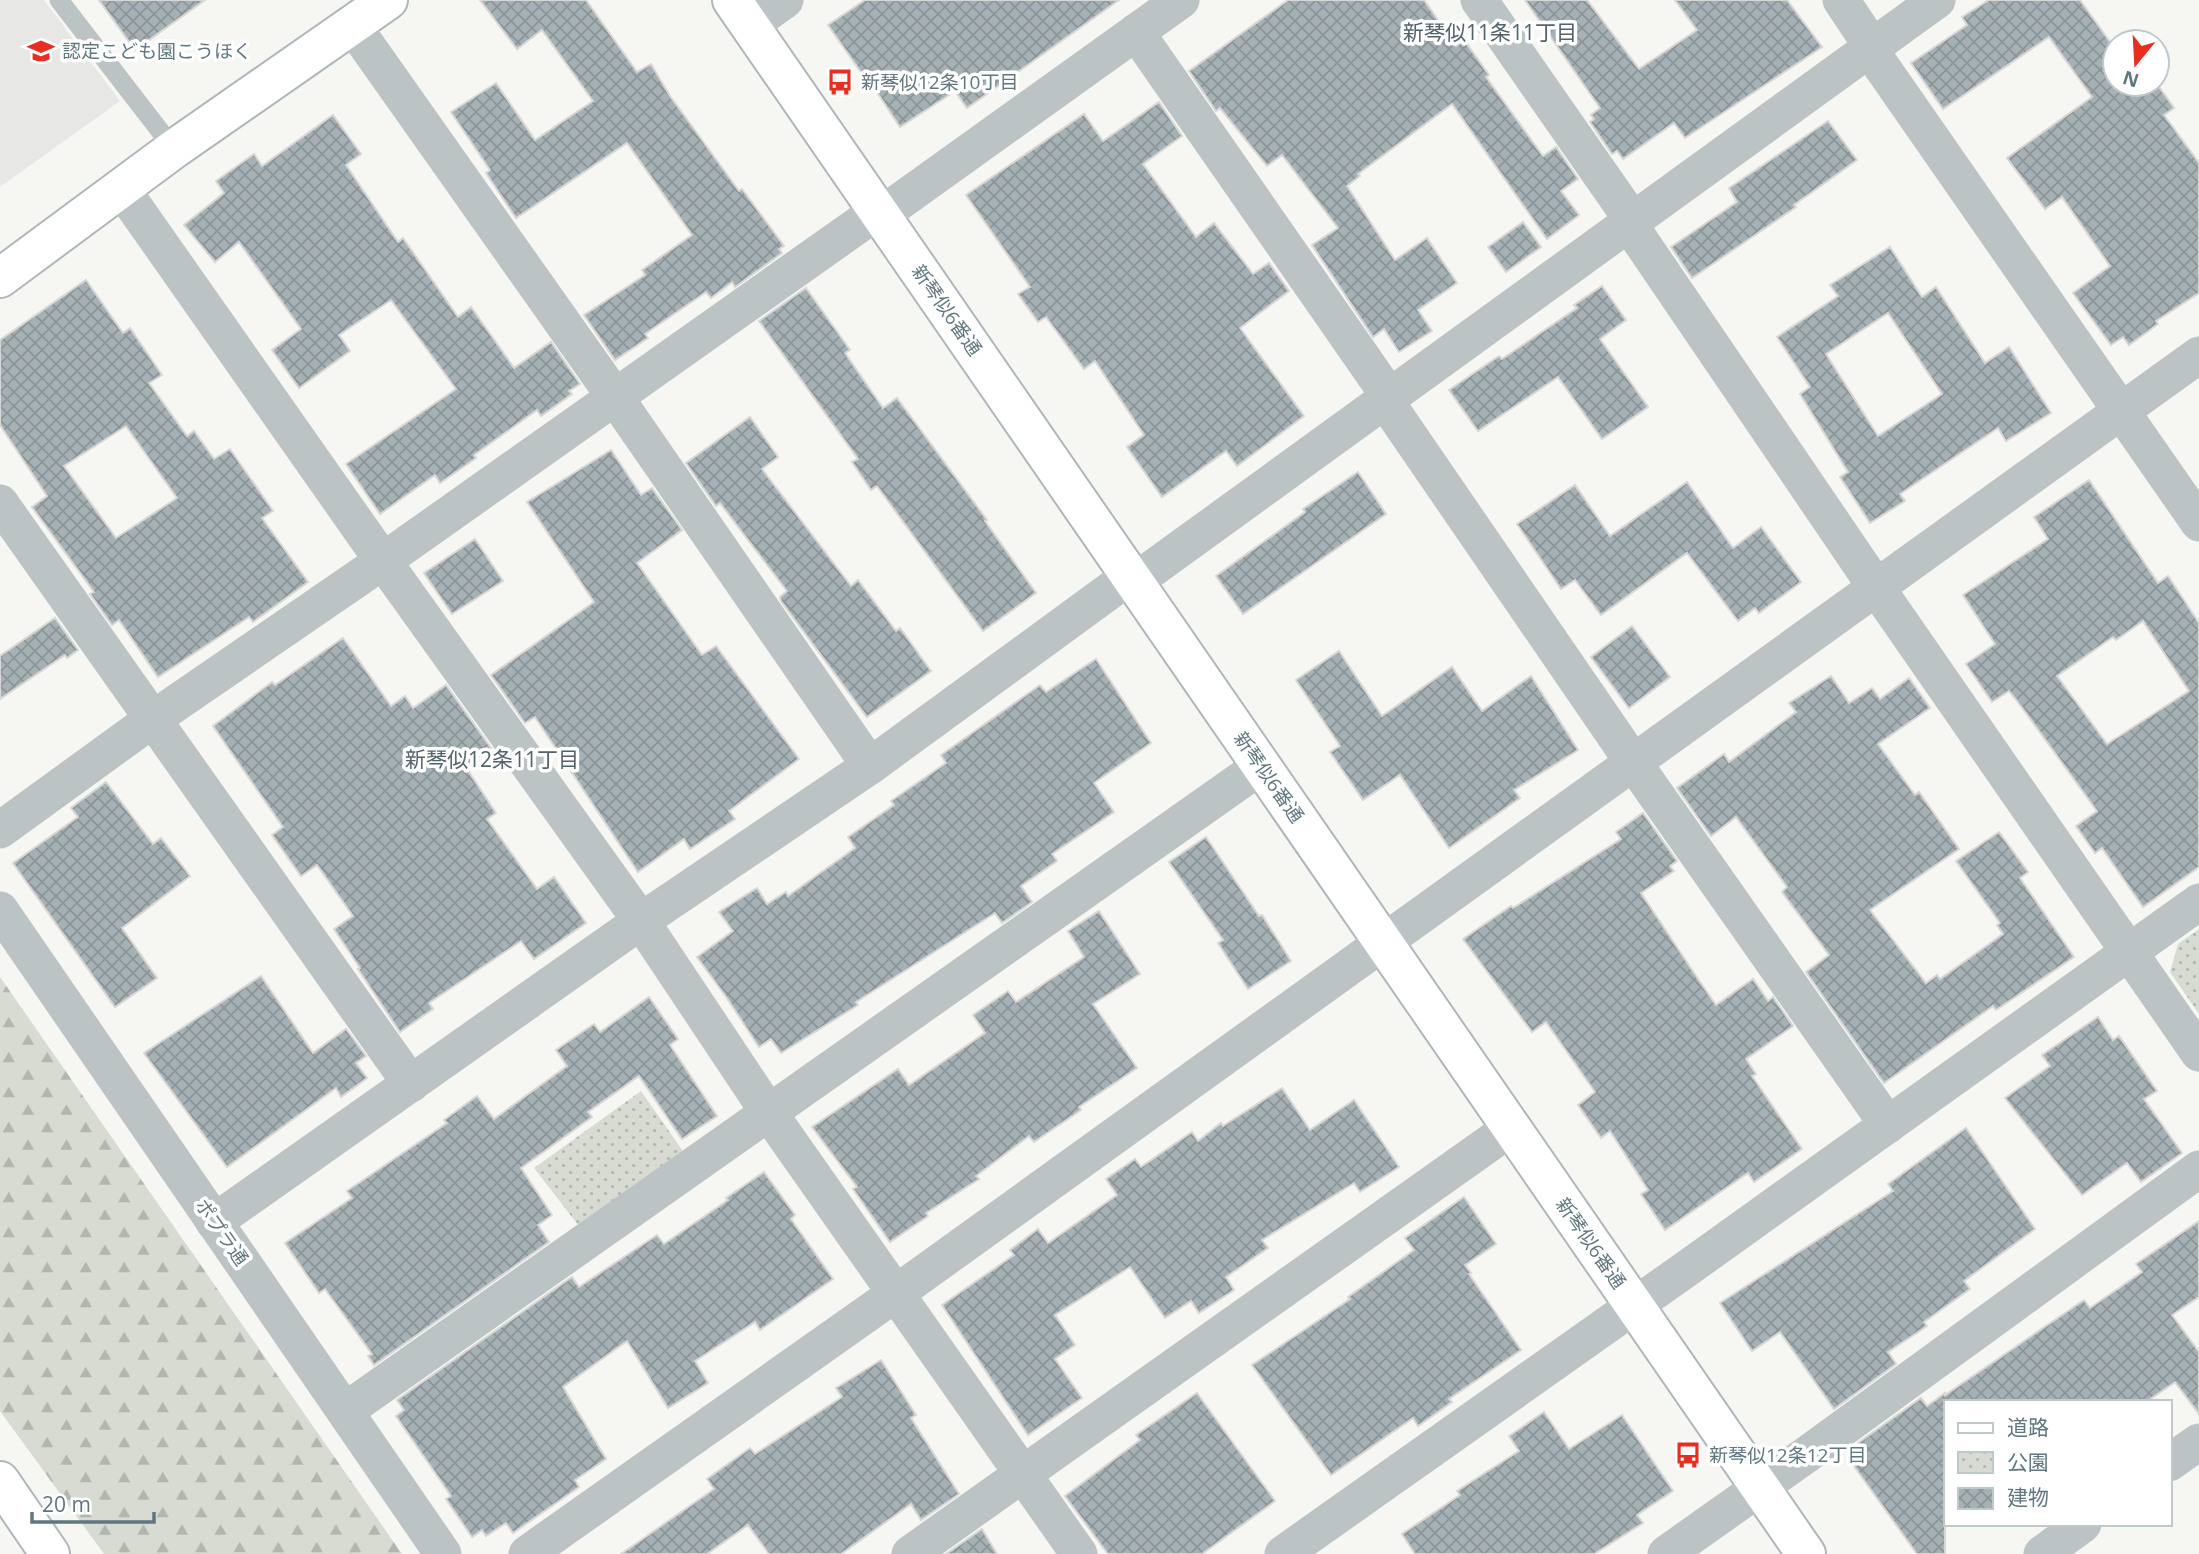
<svg xmlns="http://www.w3.org/2000/svg" width="2199" height="1554" viewBox="0 0 2199 1554" font-family="'Open Sans','Noto Sans JP',sans-serif">
	<defs>
		<pattern id="forest-firs" width="22" height="20" patternUnits="userSpaceOnUse" patternTransform="scale(1.75)"><rect width="22" height="20" fill="#d7dbd2"/><path d="M5 1l3.5 6h-7zM16 11l3.5 6h-7z" fill="#b2b6b0"/></pattern>
		<pattern id="park-dots" width="8" height="8" patternUnits="userSpaceOnUse" patternTransform="scale(1.75)"><rect width="8" height="8" fill="#d7dbd2"/><path d="M2 2h.1M6 6h.1" fill="none" stroke="#b2b6b0" stroke-width="1.8" stroke-linecap="round"/></pattern>
		<pattern id="building-cross-hatch" width="8" height="8" patternUnits="userSpaceOnUse" patternTransform="scale(1.75)"><rect width="8" height="8" fill="#a6b1b5"/><path d="M0 0l8 8M0 8l8-8" fill="none" stroke="#8b9598"/></pattern>
	</defs>
	<rect width="100%" height="100%" fill="#f6f6f3"/>
	<path fill="#e7e7e6" d="M0,0H44L120,101L0,187Z"/>
	<path fill="url(#forest-firs)" d="M0,977L402,1554H104L0,1411Z"/>
	<g fill="url(#park-dots)">
		<path d="M2199,929V1014L2170,972L2178,944Z"/>
		<path d="M641,1091L687,1157L582,1230L534,1168Z"/>
	</g>
	<g fill="url(#building-cross-hatch)" stroke="#d8d7d5" stroke-width="2" fill-rule="evenodd">
		<path d="M99,0H205L135,50Z"/>
		<path d="M480,0H586L637,72L651,64L670,96L739,191L742,189L784,246L779,249L782,253L735,287L732,282L711,298L706,292L645,334L648,338L615,360L584,315L645,275L642,270L692,235L627,143L516,218L486,173L490,170L451,112L496,83L535,140L593,101L542,30L517,49Z"/>
		<path d="M865,0H1119L967,108L955,91L900,127L867,77L865,78L828,25Z"/>
		<path d="M1288,0H1424L1456,46L1464,40L1489,75L1486,77L1543,156L1556,147L1578,179L1561,191L1579,215L1547,239L1452,104L1358,174L1360,176L1347,186L1395,260L1427,238L1457,283L1418,310L1432,331L1399,352L1384,329L1373,337L1312,245L1338,228L1282,155L1267,166L1220,108L1216,111L1189,71Z"/>
		<path d="M1525,0H1587L1639,69L1697,30L1675,0H1787L1822,47L1685,138L1674,123L1623,159L1617,151L1612,154L1590,122L1594,119L1591,115L1600,108Z"/>
		<path d="M1989,0H2080L2115,49V84H2157L2174,108L2164,115L2199,163V293L2156,321L2158,324L2129,345L2123,337L2111,345L2073,293L2110,266L2062,197L2045,209L2007,158L2092,97L2049,37L1943,109L1911,63L1967,25L1962,17Z"/>
		<path d="M1159,102L1182,136L1143,164L1196,237L1214,223L1253,274L1269,263L1289,291L1240,328L1304,416L1237,466L1226,451L1162,497L1127,447L1144,435L1095,361L1084,369L1046,317L1038,322L1018,294L1030,287L966,195L1084,114L1103,141Z"/>
		<path d="M333,115L361,154L346,165L398,242L403,238L458,317L471,307L514,368L551,342L580,384L569,391L572,394L541,416L537,410L474,455L476,458L440,483L435,475L380,514L346,464L456,389L391,300L339,335L350,351L299,388L272,350L301,329L239,242L215,262L184,225L224,193L216,181L254,154L262,166Z"/>
		<path d="M1828,121L1857,160L1794,205L1796,207L1692,278L1671,247L1737,202L1729,188Z"/>
		<path d="M1523,222L1541,247L1506,272L1488,247Z"/>
		<path d="M1890,247L1922,297L1936,287L1985,363L2009,347L2051,413L2006,441L1998,428L1900,494L1905,501L1870,523L1840,477L1848,472L1800,394L1810,387L1777,337L1838,296L1830,285ZM1888,313L1942,394L1878,436L1826,354Z"/>
		<path d="M86,280L123,333L130,328L162,375L149,383L187,436L194,431L214,459L230,449L273,511L262,518L308,582L253,622L249,617L158,677L119,620L112,625L90,594L94,592L32,507L47,496L0,425V340ZM126,426L177,498L116,538L64,466Z"/>
		<path d="M1602,286L1626,320L1600,339L1648,407L1602,439L1558,377L1478,431L1449,390L1499,356L1502,359L1577,308L1574,305Z"/>
		<path d="M806,288L850,350L845,353L883,408L897,398L987,520L985,521L1036,593L983,631L877,486L871,490L852,462L858,459L759,321Z"/>
		<path d="M750,417L778,457L762,469L851,586L858,580L896,631L900,628L931,671L867,717L781,601L780,597L787,591L720,503L716,506L686,463Z"/>
		<path d="M611,450L641,495L652,488L682,530L637,563L702,655L716,646L799,759L729,811L735,819L690,849L684,839L638,872L535,717L525,723L491,675L594,602L527,502Z"/>
		<path d="M1358,472L1386,514L1243,614L1216,576L1305,512L1303,509Z"/>
		<path d="M2089,480L2158,583L2168,576L2199,623V867L2143,907L2102,848L2095,853L2076,826L2097,811L2018,702L2009,691L1992,702L1966,664L1995,644L1963,595L2048,539L2034,517ZM2143,621L2189,691L2107,744L2057,676L2113,637L2116,640Z"/>
		<path d="M1687,482L1733,548L1761,527L1801,582L1759,613L1755,608L1738,621L1687,553L1601,615L1575,580L1561,589L1517,524L1575,485L1610,536Z"/>
		<path d="M475,539L503,581L452,614L424,573Z"/>
		<path d="M55,618L78,650L67,658L65,655L0,699V656Z"/>
		<path d="M1632,626L1670,677L1629,708L1591,657Z"/>
		<path d="M343,638L391,706L405,696L413,708L446,685L491,748L465,766L496,813L487,819L537,889L554,877L586,923L534,959L521,941L429,1003L433,1009L400,1032L358,969L360,968L334,929L353,916L317,865L301,876L272,835L283,827L213,726L272,682L275,685Z"/>
		<path d="M1339,651L1382,716L1452,667L1482,711L1531,676L1578,750L1514,790L1520,798L1449,848L1400,775L1363,800L1330,752L1340,746L1296,680Z"/>
		<path d="M1096,659L1151,743L1094,783L1114,812L1052,854L1057,861L1021,886L1032,902L1002,923L995,913L856,1002L858,1005L781,1053L771,1039L759,1047L727,998L697,957L733,931L719,912L757,888L767,904L786,892L788,896L855,848L848,837L894,805L891,801L946,763L941,755L1040,685L1046,692Z"/>
		<path d="M1831,676L1849,703L1872,688L1880,699L1909,678L1930,708L1878,744L1915,795L1919,792L1959,849L1870,910L1926,983L1937,975L1940,979L2003,934L1997,925L2000,923L1956,861L1999,832L2028,872L2020,878L2074,957L1996,1010L1993,1006L1884,1083L1806,972L1829,955L1782,892L1787,887L1736,817L1711,836L1677,788L1724,754L1729,762L1796,712L1789,703Z"/>
		<path d="M106,782L153,844L161,838L190,876L122,928L157,978L115,1007L13,863L78,817L71,808Z"/>
		<path d="M1643,813L1677,861L1670,866L1674,871L1641,893L1698,979L1716,1005L1753,979L1768,1001L1773,997L1793,1026L1746,1059L1756,1074L1752,1076L1802,1149L1754,1182L1748,1173L1665,1230L1641,1194L1648,1190L1610,1131L1601,1138L1578,1105L1595,1092L1546,1022L1532,1032L1463,939L1511,906L1513,908L1621,839L1616,832Z"/>
		<path d="M1206,837L1259,916L1262,915L1291,961L1248,989L1218,943L1223,940L1169,862Z"/>
		<path d="M1099,911L1140,974L1093,1004L1137,1068L1079,1107L1081,1110L1034,1142L1029,1136L976,1176L979,1179L926,1213L928,1216L890,1242L853,1189L857,1187L812,1127L898,1069L909,1085L985,1033L973,1015L1008,991L1016,1002L1084,957L1068,931Z"/>
		<path d="M261,976L313,1053L346,1029L366,1056L356,1063L367,1078L341,1097L336,1088L227,1167L144,1053Z"/>
		<path d="M649,997L678,1039L670,1045L717,1116L682,1139L639,1076L588,1112L592,1117L521,1168L552,1215L538,1225L549,1242L374,1365L368,1356L372,1354L325,1289L319,1293L285,1243L352,1198L347,1191L447,1123L444,1120L477,1096L494,1119L567,1066L556,1050L594,1024L600,1032Z"/>
		<path d="M2098,1017L2113,1040L2119,1036L2157,1091L2144,1099L2182,1153L2141,1182L2127,1163L2082,1195L2005,1098L2050,1066L2042,1055Z"/>
		<path d="M1282,1088L1310,1130L1354,1100L1399,1167L1360,1192L1354,1183L1262,1240L1268,1248L1226,1277L1234,1290L1199,1313L1191,1301L1165,1318L1130,1267L1055,1315L1075,1345L1055,1359L1082,1398L1028,1435L942,1305L1014,1255L1010,1250L1038,1229L1048,1243L1117,1195L1106,1179L1135,1159L1141,1167L1192,1132L1198,1141L1221,1123L1223,1126Z"/>
		<path d="M1966,1128L2035,1229L1964,1281L1970,1289L1924,1322L1927,1326L1888,1352L1896,1364L1834,1409L1780,1332L1752,1351L1720,1303L1893,1191L1888,1184Z"/>
		<path d="M764,1172L795,1215L791,1219L833,1279L760,1330L755,1322L695,1361L708,1383L668,1408L627,1341L563,1387L606,1459L575,1480L579,1487L513,1533L506,1523L486,1536L482,1530L472,1537L446,1499L451,1496L396,1416L404,1410L397,1400L572,1277L579,1287L657,1235L664,1244L728,1200L726,1198Z"/>
		<path d="M1464,1197L1496,1244L1465,1265L1471,1273L1469,1274L1521,1350L1449,1399L1452,1402L1418,1426L1413,1418L1331,1475L1252,1365L1350,1299L1348,1297L1414,1250L1405,1238Z"/>
		<path d="M2199,1221V1297L2172,1315L2199,1352V1414L2175,1382L2146,1402H1945V1554H1917L1849,1459L1862,1449L1858,1443L1921,1398L1927,1406L1945,1393V1395L2084,1300L2090,1308L2142,1272L2136,1264Z"/>
		<path d="M881,1360L916,1415L911,1418L959,1494L921,1520L911,1504L841,1554H769L748,1525L707,1554H621L714,1489L707,1479L750,1448L755,1454L842,1397L836,1388Z"/>
		<path d="M1197,1393L1275,1501L1202,1554H1108L1065,1496L1140,1440L1136,1435Z"/>
		<path d="M1544,1412L1569,1449L1622,1415L1673,1491L1637,1515L1643,1523L1594,1554H1415L1402,1534L1460,1495L1457,1491L1519,1451L1509,1436Z"/>
		<path d="M982,1529L997,1554H946Z"/>
	</g>
	<g fill="none" stroke-linecap="round" stroke-linejoin="round">
		<g stroke="#aeb7ba" stroke-width="42">
			<g id="secondary">
				<path d="M732,0L1806,1554"/>
				<path d="M0,278L174,149L388,0"/>
				<path d="M0,1481L50,1554"/>
			</g>
		</g>
		<path stroke="#bcc3c5" stroke-width="19" d="M59,0L174,149"/>
		<g stroke="#bcc3c5" stroke-width="37">
			<path d="M1479,0L1633,221"/>
			<path d="M1841,0L1873,48"/>
			<path d="M750,25L785,0"/>
			<path d="M353,26L615,397L870,766"/>
			<path d="M1136,32L1389,396"/>
			<path d="M1870,50L2199,523"/>
			<path d="M121,188L383,561L641,921L769,1113L1079,1554"/>
			<path d="M881,215L1181,0"/>
			<path d="M1629,224L1876,587L2199,1053"/>
			<path d="M1384,399L1633,762L1888,1125"/>
			<path d="M0,503L411,1084"/>
			<path d="M1134,582L1937,0"/>
			<path d="M0,830L153,719L383,561L878,211"/>
			<path d="M0,910L443,1554"/>
			<path d="M214,1222L641,921L870,766L1130,576"/>
			<path d="M345,1411L1261,766"/>
			<path d="M2169,1463L2199,1442"/>
			<path d="M527,1554L895,1294L2199,355"/>
			<path d="M910,1554L1511,1128"/>
			<path d="M1283,1554L1682,1272L2199,902"/>
			<path d="M1666,1554L1806,1455L2199,1169"/>
			<path d="M2042,1554L2083,1524"/>
		</g>
		<use href="#secondary" stroke="#fff" stroke-width="38"/>
	</g>
	<defs>
		<g id="school-bare" transform="scale(2.1)"><path d="M0-5L7-2L0 1L-7-2ZM-4 1L0 2.5L4 1V4Q0 6-4 4Z" fill="#e82d21" stroke="#fff" stroke-width="2.5" paint-order="stroke"/></g>
		<g id="bus-bare" transform="scale(2.1)"><path d="M-5-6H5V4H4V6H2V4H-2V6H-4V4H-5ZM-3.5-4V0h7V-4ZM-3.5 1.2v1.5H-2V1.2ZM2 1.2v1.5H3.5V1.2Z" fill="#e82d21" stroke="#fff" stroke-width="2.5" paint-order="stroke"/></g>
	</defs>
	<g fill-rule="evenodd">
		<use href="#school-bare" x="41" y="51"/>
		<use href="#bus-bare" x="840" y="82"/>
		<use href="#bus-bare" x="1688" y="1455"/>
	</g>
	<g text-anchor="middle" stroke-width="7" stroke-linejoin="round" paint-order="stroke">
		<g font-size="19" fill="#60777f" stroke="#fff" text-anchor="start">
			<text x="62" y="58">認定こども園こうほく</text>
			<text x="861" y="89">新琴似12条10丁目</text>
			<text x="1709" y="1462">新琴似12条12丁目</text>
		</g>
		<g font-size="19" fill="#60777f" stroke="#fff">
			<text transform="translate(947 310) rotate(55)" y="7">新琴似6番通</text>
			<text transform="translate(1269 777) rotate(55)" y="7">新琴似6番通</text>
			<text transform="translate(222 1232) rotate(55)" y="7">ポプラ通</text>
			<text transform="translate(1591 1243) rotate(55)" y="7">新琴似6番通</text>
		</g>
		<g font-size="21" fill="#52636a" stroke="#fff">
			<text x="1490" y="40">新琴似11条11丁目</text>
			<text x="492" y="767">新琴似12条11丁目</text>
		</g>
	</g>
	<rect x="1944" y="1400" width="228" height="126" fill="#ffffff" stroke="#bfc9cc" stroke-width="2"/>
	<rect x="1958" y="1423" width="35" height="10" fill="#ffffff" stroke="#bfc9cc" stroke-width="2"/>
	<text x="2007" y="1435" font-size="21" fill="#60777f">道路</text>
	<rect x="1958" y="1452" width="35" height="21" fill="url(#park-dots)" stroke="#bfc9cc" stroke-width="2"/>
	<text x="2007" y="1470" font-size="21" fill="#60777f">公園</text>
	<rect x="1958" y="1488" width="35" height="21" fill="url(#building-cross-hatch)" stroke="#bfc9cc" stroke-width="2"/>
	<text x="2007" y="1505" font-size="21" fill="#60777f">建物</text>
	<g transform="translate(2136 63) rotate(198)"><circle r="33" fill="#ffffff" stroke="#bfc9cc" stroke-width="2"/>
	<path d="M0-5L12 26L0 18L-12 26Z" fill="#e82d21"/>
	<text y="-10" font-size="19" font-weight="bold" text-anchor="middle" fill="#60777f">N</text>
	</g>
	<path d="M32 1512v10h122v-10" fill="none" stroke="#60777f" stroke-width="3.5"/>
	<text x="42" y="1512" font-size="21" fill="#60777f" stroke="#ffffff" stroke-width="5" paint-order="stroke">20 m</text>
</svg>
